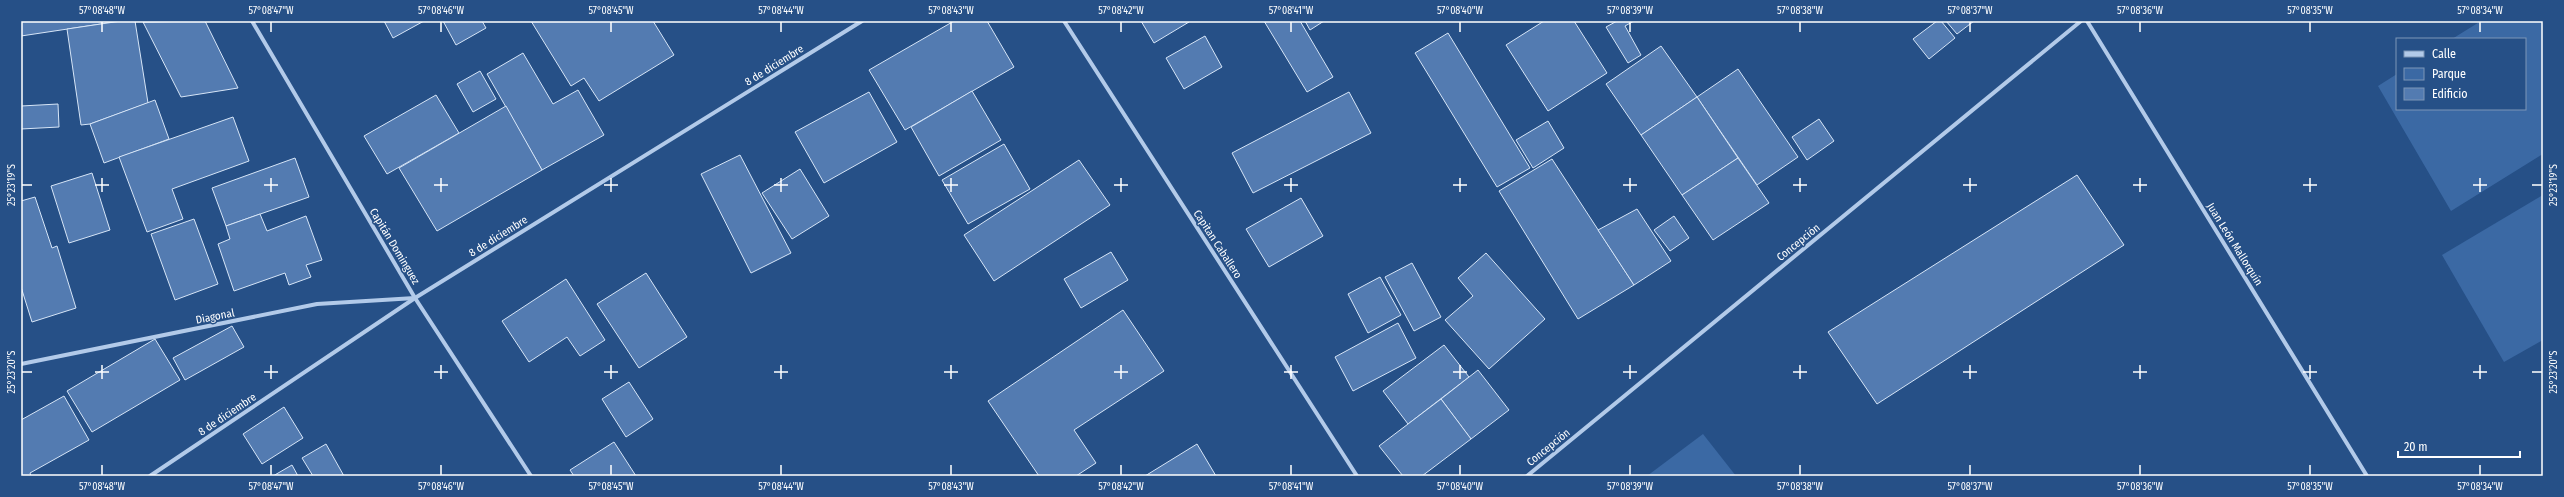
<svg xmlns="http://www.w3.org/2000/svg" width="2564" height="497" viewBox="0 0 2564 497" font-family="'Fira Sans Condensed',sans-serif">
	<rect width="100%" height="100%" fill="#265087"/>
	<g fill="#3b69a4">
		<path d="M2481,21H2543V154L2451,211L2378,86L2397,74V109H2525V39H2452Z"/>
		<path d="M2543,195V340L2504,362L2442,255Z"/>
		<path d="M1703,434L1736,476H1647Z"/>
	</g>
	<g fill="#537bb1" stroke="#d6e5f7">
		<path d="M21,21H121L21,36Z"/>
		<path d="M121,21H135L148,103L90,124L81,125L67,29Z"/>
		<path d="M205,21L238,88L181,97L143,22Z"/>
		<path d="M384,21H424L393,38Z"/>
		<path d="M443,21H482L486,28L456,45Z"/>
		<path d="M531,21H653L674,55L599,101L584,78L571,86Z"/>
		<path d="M954,21H987L1014,67L905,130L869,70Z"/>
		<path d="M1141,21H1188L1189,22L1154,43Z"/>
		<path d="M1264,21H1300L1333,77L1307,92Z"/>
		<path d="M1305,21H1324L1310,30Z"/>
		<path d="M1544,21H1574L1607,73L1548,111L1506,45Z"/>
		<path d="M1617,21H1634L1625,26L1641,55L1628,63L1606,27Z"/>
		<path d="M1937,21H1941L1955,38L1929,59L1913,39Z"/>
		<path d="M1946,21H1974L1957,34Z"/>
		<path d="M1448,33L1530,168L1497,187L1415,53Z"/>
		<path d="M1205,36L1222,67L1184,89L1166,58Z"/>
		<path d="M1661,46L1697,97L1641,135L1606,84Z"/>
		<path d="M523,53L553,104L578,90L604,135L542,170L487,74Z"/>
		<path d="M1738,69L1798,157L1757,185L1697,97Z"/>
		<path d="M480,71L496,99L473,112L457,84Z"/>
		<path d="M972,91L1001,140L939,176L911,127Z"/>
		<path d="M869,92L897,142L824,183L795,132Z"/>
		<path d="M1349,92L1371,133L1253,193L1232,153Z"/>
		<path d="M436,95L459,133L387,174L364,136Z"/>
		<path d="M1697,97L1738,158L1682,195L1641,135Z"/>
		<path d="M155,100L169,139L104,163L90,124Z"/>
		<path d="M58,104L59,127L21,129V106Z"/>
		<path d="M506,106L542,170L437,231L399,168Z"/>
		<path d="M233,117L249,161L172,189L183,219L147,232L119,157Z"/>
		<path d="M1819,119L1834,141L1807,160L1792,137Z"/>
		<path d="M1548,121L1564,148L1533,168L1516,140Z"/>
		<path d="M1004,144L1030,189L968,224L942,180Z"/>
		<path d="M740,155L791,253L751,273L701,174Z"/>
		<path d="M295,158L309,197L226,226L212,188Z"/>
		<path d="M1738,158L1769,203L1713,240L1682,195Z"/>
		<path d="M1552,159L1634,285L1578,319L1499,191Z"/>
		<path d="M1079,160L1110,205L994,281L964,235Z"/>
		<path d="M800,169L829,216L792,239L762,193Z"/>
		<path d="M92,173L110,230L69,243L51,186Z"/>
		<path d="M2077,175L2124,245L1877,404L1828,332Z"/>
		<path d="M35,197L52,248L57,246L76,308L32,322L21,287V201Z"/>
		<path d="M1301,198L1323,236L1269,267L1246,229Z"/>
		<path d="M1637,209L1671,261L1634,285L1598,230Z"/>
		<path d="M260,214L267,231L306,216L322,260L306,265L311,277L289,285L285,273L234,291L218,244L230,239L226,226Z"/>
		<path d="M1674,216L1689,238L1670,251L1654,230Z"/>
		<path d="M194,219L218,284L175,300L151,234Z"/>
		<path d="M1111,252L1128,280L1081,308L1064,279Z"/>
		<path d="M1486,253L1545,319L1489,369L1445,320L1473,296L1458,278Z"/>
		<path d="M1412,263L1441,317L1414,331L1385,277Z"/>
		<path d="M646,273L687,337L639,368L597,304Z"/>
		<path d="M1380,277L1401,315L1368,333L1348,294Z"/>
		<path d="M566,279L605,340L580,356L567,337L529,362L502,321Z"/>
		<path d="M1123,310L1164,371L1074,430L1096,463L1076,476H1039L988,401Z"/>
		<path d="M1398,323L1416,358L1353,391L1335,357Z"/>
		<path d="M232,326L244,347L185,380L173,358Z"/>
		<path d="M155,339L180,380L92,432L67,391Z"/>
		<path d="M1444,345L1469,377L1408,424L1383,391Z"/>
		<path d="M1478,370L1509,410L1471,439L1441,399Z"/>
		<path d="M629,382L653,419L626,437L602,399Z"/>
		<path d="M64,396L89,440L30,473L31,476H21V420Z"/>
		<path d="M1441,399L1471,439L1422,476H1403L1379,446Z"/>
		<path d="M284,407L303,438L262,464L243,434Z"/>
		<path d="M614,442L636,476H574L570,470Z"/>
		<path d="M326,444L344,476H313L302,458Z"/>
		<path d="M1197,444L1216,476H1145Z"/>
		<path d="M292,465L298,476H273Z"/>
	</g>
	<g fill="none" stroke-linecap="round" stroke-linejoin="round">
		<g stroke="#b2cae9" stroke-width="4">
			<path d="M252,21L415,298L531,476"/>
			<path d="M1064,21L1357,476"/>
			<path d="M2087,21L2367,476"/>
			<path d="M21,364L317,304L415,298"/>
			<path d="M150,476L415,298L862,21"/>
			<path d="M1527,476L2081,21"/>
		</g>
	</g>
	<path fill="none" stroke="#fff" stroke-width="1.5" d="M102,22V32M271,22V32M441,22V32M611,22V32M781,22V32M951,22V32M1121,22V32M1291,22V32M1460,22V32M1630,22V32M1800,22V32M1970,22V32M2140,22V32M2310,22V32M2480,22V32M102,178V192M271,178V192M441,178V192M611,178V192M781,178V192M951,178V192M1121,178V192M1291,178V192M1460,178V192M1630,178V192M1800,178V192M1970,178V192M2140,178V192M2310,178V192M2480,178V192M22,185H32M95,185H109M264,185H278M434,185H448M604,185H618M774,185H788M944,185H958M1114,185H1128M1284,185H1298M1453,185H1467M1623,185H1637M1793,185H1807M1963,185H1977M2133,185H2147M2303,185H2317M2473,185H2487M2532,185H2542M102,365V379M271,365V379M441,365V379M611,365V379M781,365V379M951,365V379M1121,365V379M1291,365V379M1460,365V379M1630,365V379M1800,365V379M1970,365V379M2140,365V379M2310,365V379M2480,365V379M22,372H32M95,372H109M264,372H278M434,372H448M604,372H618M774,372H788M944,372H958M1114,372H1128M1284,372H1298M1453,372H1467M1623,372H1637M1793,372H1807M1963,372H1977M2133,372H2147M2303,372H2317M2473,372H2487M2532,372H2542M102,465V475M271,465V475M441,465V475M611,465V475M781,465V475M951,465V475M1121,465V475M1291,465V475M1460,465V475M1630,465V475M1800,465V475M1970,465V475M2140,465V475M2310,465V475M2480,465V475"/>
	<g text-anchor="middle" stroke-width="3" stroke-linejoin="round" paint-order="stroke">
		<g font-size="11" fill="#fff" stroke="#265087">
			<text transform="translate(774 65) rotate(-32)" y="4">8 de diciembre</text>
			<text transform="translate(498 236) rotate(-32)" y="4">8 de diciembre</text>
			<text transform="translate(1798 242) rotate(-39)" y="4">Concepción</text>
			<text transform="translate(1218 244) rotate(57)" y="4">Capitan Caballero</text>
			<text transform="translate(2235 244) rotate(58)" y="4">Juan León Mallorquín</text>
			<text transform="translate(395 246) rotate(59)" y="4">Capitán Dominguez</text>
			<text transform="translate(215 316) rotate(-11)" y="4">Diagonal</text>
			<text transform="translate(227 414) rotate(-34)" y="4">8 de diciembre</text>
			<text transform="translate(1548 447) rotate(-39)" y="4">Concepción</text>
		</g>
	</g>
	<rect width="2564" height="497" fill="none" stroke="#265087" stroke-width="44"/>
	<rect x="2396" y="38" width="130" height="72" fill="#265087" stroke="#7d96b7"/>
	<rect x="2404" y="51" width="20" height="6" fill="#b2cae9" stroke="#7d96b7"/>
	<text x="2432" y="58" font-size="12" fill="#ffffff">Calle</text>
	<rect x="2404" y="68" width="20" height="12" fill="#3b69a4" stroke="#7d96b7"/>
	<text x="2432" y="78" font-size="12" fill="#ffffff">Parque</text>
	<rect x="2404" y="88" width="20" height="12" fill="#537bb1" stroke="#7d96b7"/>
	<text x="2432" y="98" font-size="12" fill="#ffffff">Edificio</text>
	<path d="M2398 451v6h122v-6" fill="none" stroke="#ffffff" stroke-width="2"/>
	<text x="2404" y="451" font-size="12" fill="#ffffff" stroke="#265087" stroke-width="3" paint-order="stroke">20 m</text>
	<rect x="22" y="22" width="2520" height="453" fill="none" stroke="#fff" stroke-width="1.5"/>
	<g font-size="10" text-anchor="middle" fill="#fff">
		<text x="102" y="14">57°08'48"W</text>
		<text x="271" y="14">57°08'47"W</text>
		<text x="441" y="14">57°08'46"W</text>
		<text x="611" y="14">57°08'45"W</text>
		<text x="781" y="14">57°08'44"W</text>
		<text x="951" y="14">57°08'43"W</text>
		<text x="1121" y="14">57°08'42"W</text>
		<text x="1291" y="14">57°08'41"W</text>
		<text x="1460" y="14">57°08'40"W</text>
		<text x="1630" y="14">57°08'39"W</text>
		<text x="1800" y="14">57°08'38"W</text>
		<text x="1970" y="14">57°08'37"W</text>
		<text x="2140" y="14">57°08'36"W</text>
		<text x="2310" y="14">57°08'35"W</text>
		<text x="2480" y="14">57°08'34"W</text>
		<text transform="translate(11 185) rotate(-90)" y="4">25°23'19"S</text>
		<text transform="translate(2553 185) rotate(-90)" y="4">25°23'19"S</text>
		<text transform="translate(11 372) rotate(-90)" y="4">25°23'20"S</text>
		<text transform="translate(2553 372) rotate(-90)" y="4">25°23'20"S</text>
		<text x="102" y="490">57°08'48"W</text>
		<text x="271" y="490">57°08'47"W</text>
		<text x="441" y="490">57°08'46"W</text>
		<text x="611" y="490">57°08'45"W</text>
		<text x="781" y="490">57°08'44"W</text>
		<text x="951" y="490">57°08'43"W</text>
		<text x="1121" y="490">57°08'42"W</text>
		<text x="1291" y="490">57°08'41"W</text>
		<text x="1460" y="490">57°08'40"W</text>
		<text x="1630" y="490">57°08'39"W</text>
		<text x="1800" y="490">57°08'38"W</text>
		<text x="1970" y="490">57°08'37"W</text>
		<text x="2140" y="490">57°08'36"W</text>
		<text x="2310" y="490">57°08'35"W</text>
		<text x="2480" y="490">57°08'34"W</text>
	</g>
</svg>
